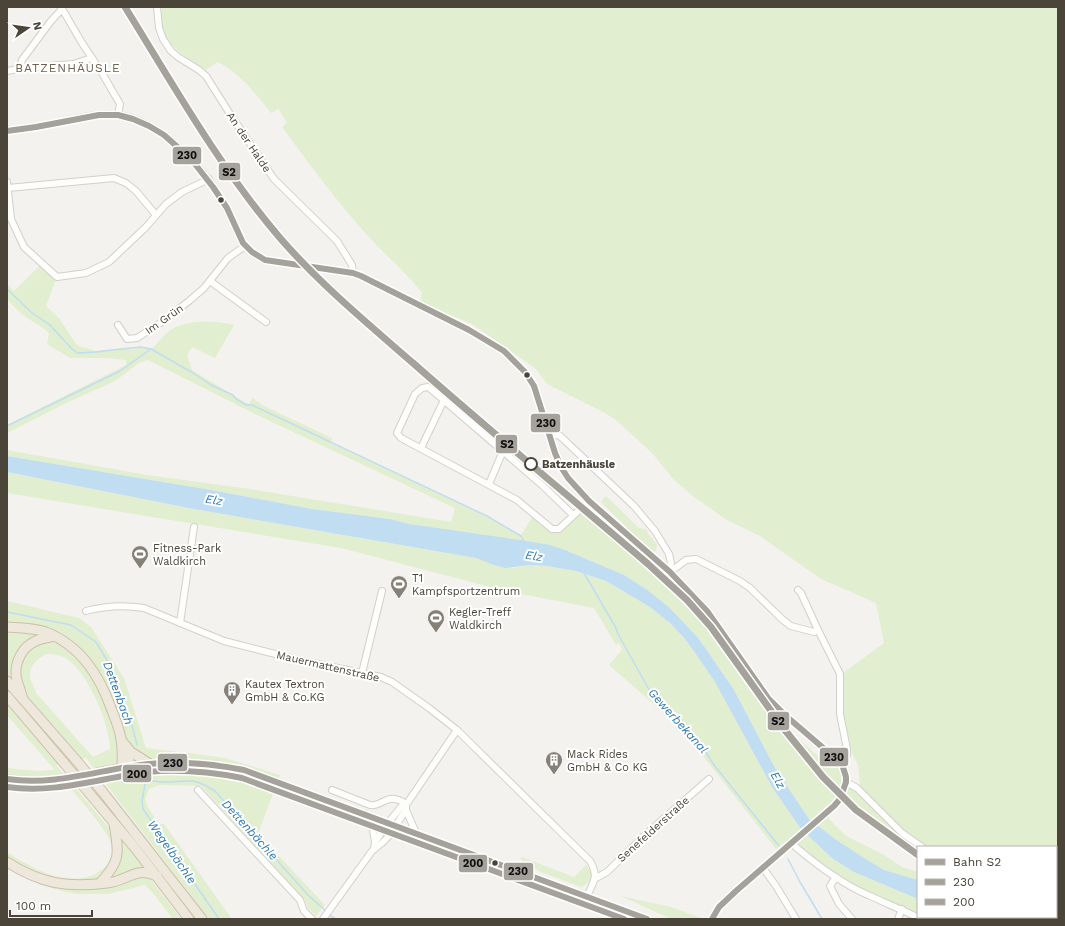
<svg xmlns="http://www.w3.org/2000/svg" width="1065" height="926" viewBox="0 0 1065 926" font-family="'Work Sans',sans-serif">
	<rect width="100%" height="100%" fill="#f4f2ee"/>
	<g fill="#e1eecf" fill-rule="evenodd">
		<path d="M162,7H1058V919H1054L1051,917H1056V847H922L858,788L860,785L858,765L852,753L842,709L843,673L884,643L876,603L821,579L760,536L727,520L694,497L674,480L653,454L616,420L605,413L547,384L535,368L472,324L420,302L422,293C406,272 386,256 369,237C337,202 310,165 282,127L287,122L278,109L271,113C256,94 241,74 218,62L205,70C188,55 168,51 162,26C160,21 162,13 162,7Z"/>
		<path d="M41,264L57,277L46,306L59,318L76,344L79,346L96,351L130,347L131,350L141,347L151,349C157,344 163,336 169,331C187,319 214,320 234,325L215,358L192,347L187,355L192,370L236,397L249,404L253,398L262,405L332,438L331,443L487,516L521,535L533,516L552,533L560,532L583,511C619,541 658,570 689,605C727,648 756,696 790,742C805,762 822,780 840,799L828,812L829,819L846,836L884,855L902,867L918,872V880L884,870L864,858L835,839L809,819L775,768L734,690L699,639L670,608L646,589L624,575L565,550L520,540L430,528L409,524L390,519L312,509L211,490L7,456V450L147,475L250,489L451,522L455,508L255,414L148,360L139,363L115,381L66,403L7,433V425L126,365V360L107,358H70L47,344L49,334C45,327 35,324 29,319C20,313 14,307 7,299V284L14,291Z"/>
		<path d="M7,472L194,509L476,558L513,568L531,565L547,566L576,571L606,581L650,607L670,623L685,639L698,657L715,682L772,787L801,829L833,859L854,872L918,899V917H969L972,919H921L826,871L791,839L782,844L776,849L682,729L609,665L622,650L619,643L616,645L594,608L506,591L341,548L7,493Z"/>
		<path d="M606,496L639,528L646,529L649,535L657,544L656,551L652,552L601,502Z"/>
		<path d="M7,601L79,618L91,627L124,678L146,748L196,754L225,758L280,775L258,834L325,905L316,916L308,908L305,900L201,786L160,785L149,789L145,799L149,809L159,824H164L232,919H209L86,758L56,765L112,831C124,840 136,854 144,867C148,873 148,878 154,883L181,919H173L152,892L145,885L108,894H76L66,892L41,885L18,874L7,867V852C34,870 77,893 105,867C111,862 114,853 112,845C107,830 81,801 70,788L36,789L7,786V768L38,771L55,770L7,715ZM47,654C55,654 62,655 68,660C88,673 110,725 110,749L93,757L36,693C35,688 33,685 31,681C27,669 36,658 47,654Z"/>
		<path d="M771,707L784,719L787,729L825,762L829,757C840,766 842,771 842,785L855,789L901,835L899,839C880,823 859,809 841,792C814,767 792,737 771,707Z"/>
		<path d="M522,857L574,877L586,865L592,873C591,881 588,884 581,887L539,871L520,859Z"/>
		<path d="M621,896L671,907L701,918L699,919H671Z"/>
	</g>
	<path fill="#c0ddf1" d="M7,456L211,490L312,509L390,519L409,524L520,540L550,545L565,550L624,575L646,589L670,608L699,639L734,690L775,768L809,819L835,839L864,858L884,870L918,880V899L854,872L833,859L801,829L772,787L715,682L698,657L685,639L670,623L650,607L606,581L576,571L547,566L531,565L505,568L494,565L476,558L194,509L7,472Z"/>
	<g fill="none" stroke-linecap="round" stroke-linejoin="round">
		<g stroke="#c0ddf1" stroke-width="1.5">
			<path d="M7,289L31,312L50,325L72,349L78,353L95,352L141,347L151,349L193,373L211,385L233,395L236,399L246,405H252L487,516L521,536L525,543"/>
			<path d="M7,426L120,371L151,349"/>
			<path d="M584,573L616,628L618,634L652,695L704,749L714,765L779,846"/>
			<path d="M7,612L71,625L96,642L111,667L133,729L137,745"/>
			<path d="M144,770L146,779"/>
			<path d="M146,779C162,785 176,780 192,781C201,782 208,787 215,791L308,895L327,912"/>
			<path d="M146,779L142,801L143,809L219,919"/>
			<path d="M788,859L800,882L822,919"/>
			<path d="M329,915L336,919"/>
		</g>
		<g stroke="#d2d0cb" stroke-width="8">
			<g id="minor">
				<path d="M61,7L82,43L102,73L120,104L118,115"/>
				<path d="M157,7L159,28L163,39L171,51L178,57L199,70L206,76L230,114L274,179L337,241L352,265L353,273"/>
				<path d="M25,68L21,64L22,60L51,21L62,9"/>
				<path d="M7,71L25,68L73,64L92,58"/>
				<path d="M7,131C20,129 33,128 46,125C69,121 93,112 118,115C159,120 202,166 222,200C229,211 233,222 238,233C240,237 242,243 245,246C250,253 258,256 265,260L353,273L361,276L469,330L504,351L525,372L534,386L555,453L561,467L568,478L589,501L670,572L707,611L768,698L786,716L842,764L846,777V782L840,799L834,806L736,891L719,907L712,919"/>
				<path d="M7,182L11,219L24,247L57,277L86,273L109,262L146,227L166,204L182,192L209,179"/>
				<path d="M8,188L114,178L126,183L136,191L156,215"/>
				<path d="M210,281L266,322"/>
				<path d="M118,325L127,339L137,338L162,322L189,301L204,288L228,258L245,246"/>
				<path d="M550,436L559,435L634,506L655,531L669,554L671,563L670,572"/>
				<path d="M421,448L444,400"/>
				<path d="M489,484L503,451"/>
				<path d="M573,515L542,485L433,391L428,387L422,388L415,394L397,433L401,438L517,500L552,529H559L589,501"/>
				<path d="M670,572L686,560L696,559L740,581L750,588L783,620L791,626L814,632L818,630"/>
				<path d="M798,590L801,593L818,630L840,674V714L847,749V755L842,764"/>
				<path d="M86,611C105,606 125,605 144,608L224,641L299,660L381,677L392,682L429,708L457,730L590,861C599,876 594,881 587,896"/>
				<path d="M180,623L194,527"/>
				<path d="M362,673L382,591"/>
				<path d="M128,767C167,761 205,763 244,770L647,919"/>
				<path d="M846,782L857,788L902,833L922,847"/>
				<path d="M198,790L300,900L304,911L312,919"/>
				<path d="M332,790L370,805C379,807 386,797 394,799C398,799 403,802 406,804"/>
				<path d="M406,810L416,833"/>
				<path d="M365,814L373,830L375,842"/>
				<path d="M791,843C814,863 840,883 868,895C885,903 903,910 921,919"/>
				<path d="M374,849L375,842L388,823L401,807L408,802L457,730"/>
				<path d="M763,868L776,886L796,919"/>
				<path d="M836,877L830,886L839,904L852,919"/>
				<path d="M596,878L607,872L645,835L709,779"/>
				<path d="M1056,916L1058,917"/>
				<path d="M323,919L372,851L382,843L388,837L406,810V804"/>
				<path d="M898,919L902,909"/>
			</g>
		</g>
		<g stroke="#d6cebb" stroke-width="10">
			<g id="major">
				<path d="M98,772L122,768"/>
				<path d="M7,779C26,783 45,782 65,779"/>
			</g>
		</g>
		<g stroke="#ccbfa9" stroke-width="11">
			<g id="highway">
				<path d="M7,627C20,628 34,628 46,632C81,646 99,675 111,708C115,719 120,729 121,740C123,749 122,759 122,768"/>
				<path d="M7,681L76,760"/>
				<path d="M7,696L64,763"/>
				<path d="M22,696C20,689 17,682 16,675C15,661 23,646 36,641C41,638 48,638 54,636"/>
				<path d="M122,741L131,752L150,764"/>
				<path d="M127,748L130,767"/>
				<path d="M102,791L202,919"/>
				<path d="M90,794L135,848L189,919"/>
				<path d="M7,862C41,884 68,888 107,883C129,881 134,866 157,876"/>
				<path d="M100,883C121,861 119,853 114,824"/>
			</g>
		</g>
		<use href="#minor" stroke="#fdfdfc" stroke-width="6"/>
		<use href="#major" stroke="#f2efe6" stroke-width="8"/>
		<use href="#highway" stroke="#ede8db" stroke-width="9"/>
		<g stroke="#ccbfa9" stroke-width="11" stroke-linecap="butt">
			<g id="highway-bridge">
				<path d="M76,760L102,791"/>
				<path d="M64,763L90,794"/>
			</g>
		</g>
		<use href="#highway-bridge" stroke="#ede8db" stroke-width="9"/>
		<g stroke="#fff" stroke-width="9">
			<g id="bus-1">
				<path d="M7,131L36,127L99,115H118L133,119L149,126L164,135L191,159L213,187L227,208L243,243L252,252L265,260L353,273L361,276L469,330L504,351L525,372L534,386L555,453L561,467L568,478L589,501L670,572L707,611L768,698L786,716L842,764L846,777V782L840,799L834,806L736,891L719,907L712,919"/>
				<path d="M7,779C58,786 100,769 149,764C181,761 213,764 244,770L647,919"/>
			</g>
		</g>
		<g stroke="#fff" stroke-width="9">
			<path id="bus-2" d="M7,787C56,794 100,778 148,772C180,769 211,772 242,778L624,919"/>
		</g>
		<use href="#bus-1" stroke="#a5a29c" stroke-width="6"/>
		<use href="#bus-2" stroke="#a5a29c" stroke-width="6"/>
		<g stroke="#fff" stroke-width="10">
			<path id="rail-1" d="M125,7C174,86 220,168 280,238C320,284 367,323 413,363C490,431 570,497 648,564L687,600L711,627L784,729L823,777L856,810L918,855"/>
		</g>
		<use href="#rail-1" stroke="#a5a29c" stroke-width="7"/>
	</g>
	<defs>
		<g id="stadium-pin" transform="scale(0.9)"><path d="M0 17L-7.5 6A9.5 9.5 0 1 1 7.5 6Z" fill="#868178" stroke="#fff"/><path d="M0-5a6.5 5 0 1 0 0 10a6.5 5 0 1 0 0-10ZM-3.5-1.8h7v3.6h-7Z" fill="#fff"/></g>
		<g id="building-pin" transform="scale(0.9)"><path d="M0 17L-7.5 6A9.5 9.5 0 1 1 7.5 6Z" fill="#868178" stroke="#fff"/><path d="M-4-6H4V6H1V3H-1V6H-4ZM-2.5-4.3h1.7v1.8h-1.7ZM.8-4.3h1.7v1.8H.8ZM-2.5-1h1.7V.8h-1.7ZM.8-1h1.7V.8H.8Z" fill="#fff"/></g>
	</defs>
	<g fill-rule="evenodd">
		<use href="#stadium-pin" x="140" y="554"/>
		<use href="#stadium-pin" x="399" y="584"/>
		<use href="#stadium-pin" x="436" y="618"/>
		<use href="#building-pin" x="232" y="690"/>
		<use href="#building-pin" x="554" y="760"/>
	</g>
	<g fill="#4b4439" stroke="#fff" stroke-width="1.5">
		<circle cx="221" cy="200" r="3.5"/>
		<circle cx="527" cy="375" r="3.5"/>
		<circle cx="495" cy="863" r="3.5"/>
	</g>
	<circle fill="#fff" stroke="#4b4439" stroke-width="2" cx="531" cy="464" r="6"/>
	<g text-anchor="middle" stroke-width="4" stroke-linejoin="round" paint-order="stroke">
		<g font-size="11" fill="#4b4439" stroke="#fff">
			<text transform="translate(249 142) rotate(56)" y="4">An der Halde</text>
			<text transform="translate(164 319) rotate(-35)" y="4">Im Grün</text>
			<text transform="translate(328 666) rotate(13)" y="4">Mauermattenstraße</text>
			<text transform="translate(653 829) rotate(-42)" y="4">Senefelderstraße</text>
		</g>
		<g font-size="11" font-weight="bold" fill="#4b4439" stroke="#fff" text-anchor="start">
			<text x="542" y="468">Batzenhäusle</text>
		</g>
		<g font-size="11" fill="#4b4439" stroke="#fff" text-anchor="start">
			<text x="153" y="552">Fitness-Park<tspan x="153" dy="13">Waldkirch</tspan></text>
			<text x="412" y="582">T1<tspan x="412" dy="13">Kampfsportzentrum</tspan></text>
			<text x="449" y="616">Kegler-Treff<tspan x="449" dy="13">Waldkirch</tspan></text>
			<text x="245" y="688">Kautex Textron<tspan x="245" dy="13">GmbH &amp; Co.KG</tspan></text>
			<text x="567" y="758">Mack Rides<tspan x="567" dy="13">GmbH &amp; Co KG</tspan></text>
		</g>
		<g font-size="12" letter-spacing="1" fill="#6e6250" stroke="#fff">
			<text x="68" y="72">BATZENHÄUSLE</text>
		</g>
		<g font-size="12" font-style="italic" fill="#2e7ab2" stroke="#fff">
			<text transform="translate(214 500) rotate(10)" y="4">Elz</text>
			<text transform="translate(534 556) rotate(10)" y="4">Elz</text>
			<text transform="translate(118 693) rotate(70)" y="4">Dettenbach</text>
			<text transform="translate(678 721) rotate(48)" y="4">Gewerbekanal</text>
			<text transform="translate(778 780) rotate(60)" y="4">Elz</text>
			<text transform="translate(250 830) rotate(48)" y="4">Dettenbächle</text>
			<text transform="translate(172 852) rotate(55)" y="4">Wegelbächle</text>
		</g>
	</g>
	<g stroke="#fff" stroke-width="1.5">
		<rect x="172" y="146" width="30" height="19" rx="4" fill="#a5a29c"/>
		<rect x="218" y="162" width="23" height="19" rx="4" fill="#a5a29c"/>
		<rect x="530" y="413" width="31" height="20" rx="4" fill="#a5a29c"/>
		<rect x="495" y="434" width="23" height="20" rx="4" fill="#a5a29c"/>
		<rect x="767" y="711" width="23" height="20" rx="4" fill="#a5a29c"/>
		<rect x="819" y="747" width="30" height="20" rx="4" fill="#a5a29c"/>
		<rect x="157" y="753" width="31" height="19" rx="4" fill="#a5a29c"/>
		<rect x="122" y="764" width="30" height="19" rx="4" fill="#a5a29c"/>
		<rect x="458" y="854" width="30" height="19" rx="4" fill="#a5a29c"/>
		<rect x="503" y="862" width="31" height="19" rx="4" fill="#a5a29c"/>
	</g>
	<g font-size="11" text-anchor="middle" font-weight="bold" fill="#111">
		<text x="187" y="159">230</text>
		<text x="229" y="176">S2</text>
		<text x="546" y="427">230</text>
		<text x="507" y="448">S2</text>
		<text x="778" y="725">S2</text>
		<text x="834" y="761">230</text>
		<text x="173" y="767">230</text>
		<text x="137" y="778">200</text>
		<text x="473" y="867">200</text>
		<text x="518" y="875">230</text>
	</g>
	<rect width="1065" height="926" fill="none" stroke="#4b4439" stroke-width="16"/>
	<rect x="917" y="846" width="140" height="72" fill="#ffffff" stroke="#b7b4b0"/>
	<rect x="925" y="859" width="20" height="6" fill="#a5a29c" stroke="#b7b4b0"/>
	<text x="953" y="866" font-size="12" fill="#4b4439">Bahn S2</text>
	<rect x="925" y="879" width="20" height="6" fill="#a5a29c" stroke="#b7b4b0"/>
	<text x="953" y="886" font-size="12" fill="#4b4439">230</text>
	<rect x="925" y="899" width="20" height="6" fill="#a5a29c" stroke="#b7b4b0"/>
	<text x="953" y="906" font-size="12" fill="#4b4439">200</text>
	<g transform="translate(28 28) rotate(77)" stroke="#ffffff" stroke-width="3" paint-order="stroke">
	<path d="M0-3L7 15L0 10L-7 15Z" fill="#4b4439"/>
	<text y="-6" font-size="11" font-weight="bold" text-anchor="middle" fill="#4b4439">N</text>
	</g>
	<path d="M10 910v6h82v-6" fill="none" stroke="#4b4439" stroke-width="2"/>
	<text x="16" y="910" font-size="12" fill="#4b4439" stroke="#ffffff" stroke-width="3" paint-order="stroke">100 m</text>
</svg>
